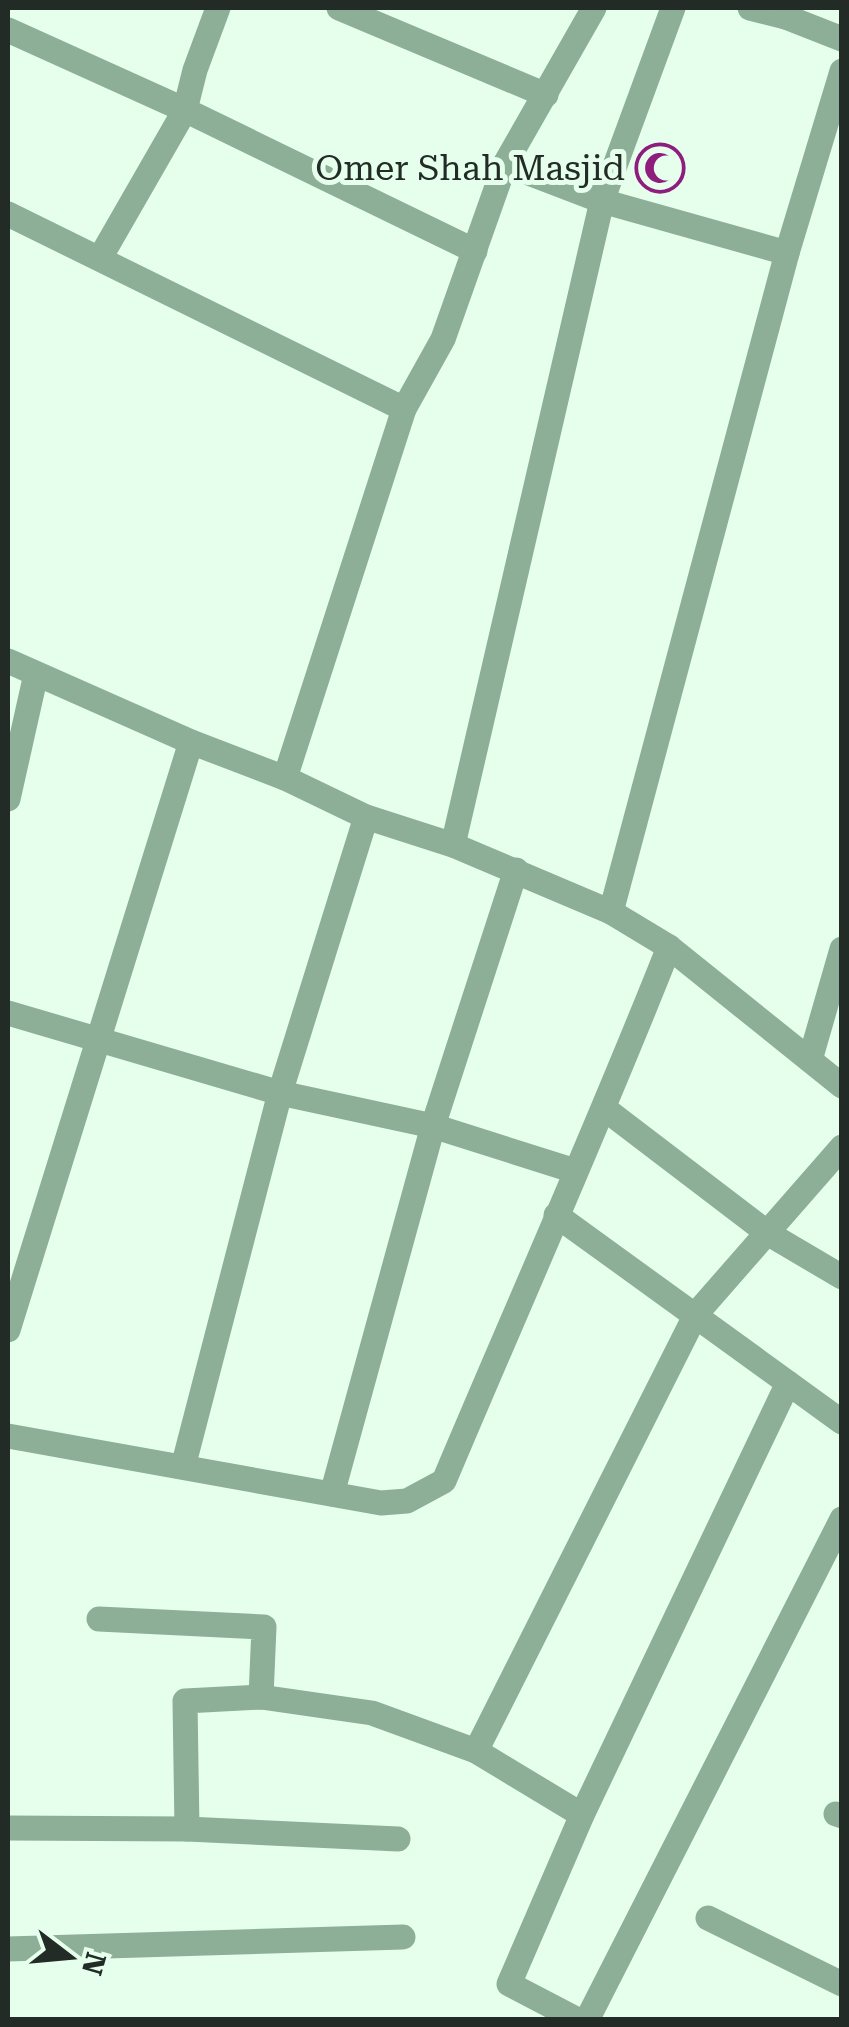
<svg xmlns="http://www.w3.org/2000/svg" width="849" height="2027" viewBox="0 0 849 2027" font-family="'Roboto Serif',serif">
	<rect width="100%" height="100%" fill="#e6ffed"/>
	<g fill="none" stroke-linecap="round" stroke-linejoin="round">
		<g stroke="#8daf98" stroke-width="25">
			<path d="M339,8L546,95"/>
			<path d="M750,8L786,17L790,8"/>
			<path d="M786,17L842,39"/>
			<path d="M8,30L185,110L475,251"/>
			<path d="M505,164L602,201L787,253"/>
			<path d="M8,214L404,409"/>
			<path d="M100,258L185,110L195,70L218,8"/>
			<path d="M8,661L191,742L285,778L366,817L453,845L611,912L669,947L842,1086"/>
			<path d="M285,778L404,409L443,339L505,164L594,8"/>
			<path d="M8,799L36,674"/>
			<path d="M453,845L602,201L673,8"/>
			<path d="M611,912L787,253L842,71"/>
			<path d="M8,1013L280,1093L433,1126L575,1171"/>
			<path d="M810,1060L842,949"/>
			<path d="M605,1109L769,1234L842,1277"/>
			<path d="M556,1215L842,1422"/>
			<path d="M8,1330L191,742"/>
			<path d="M8,1436L381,1503L407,1501L444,1481C519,1303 598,1127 669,947"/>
			<path d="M183,1467L280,1093L366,817"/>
			<path d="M332,1494L433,1126L516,870"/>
			<path d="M99,1619L264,1627L261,1697"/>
			<path d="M476,1751L696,1314L842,1147"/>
			<path d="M836,1814L842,1816"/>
			<path d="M8,1828L187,1829L398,1839"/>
			<path d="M187,1829L185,1701L261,1697L372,1713L476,1751L582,1815"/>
			<path d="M708,1918L842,1984"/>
			<path d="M8,1949L403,1937"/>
			<path d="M578,2020L509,1984L582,1815L788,1383"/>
			<path d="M587,2020L842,1519"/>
		</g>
	</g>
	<defs>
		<g id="mosque-ring" transform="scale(2.5)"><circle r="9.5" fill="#e6ffed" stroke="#8f1d7d" stroke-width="1.5"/><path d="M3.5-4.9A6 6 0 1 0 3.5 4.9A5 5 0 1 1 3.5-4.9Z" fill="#8f1d7d"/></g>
	</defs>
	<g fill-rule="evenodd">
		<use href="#mosque-ring" x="660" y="168"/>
	</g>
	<g text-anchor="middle" stroke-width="10" stroke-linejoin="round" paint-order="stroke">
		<g font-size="35" fill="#222b25" stroke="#e6ffed" text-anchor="end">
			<text x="625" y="180">Omer Shah Masjid</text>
		</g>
	</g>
	<rect width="849" height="2027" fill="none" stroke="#222b25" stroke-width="20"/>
	<g transform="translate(70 1957) rotate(106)" stroke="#e6ffed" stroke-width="8" paint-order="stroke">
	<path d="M0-8L18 38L0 25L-18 38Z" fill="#222b25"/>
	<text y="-15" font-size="28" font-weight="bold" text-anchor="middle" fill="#222b25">N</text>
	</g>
</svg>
